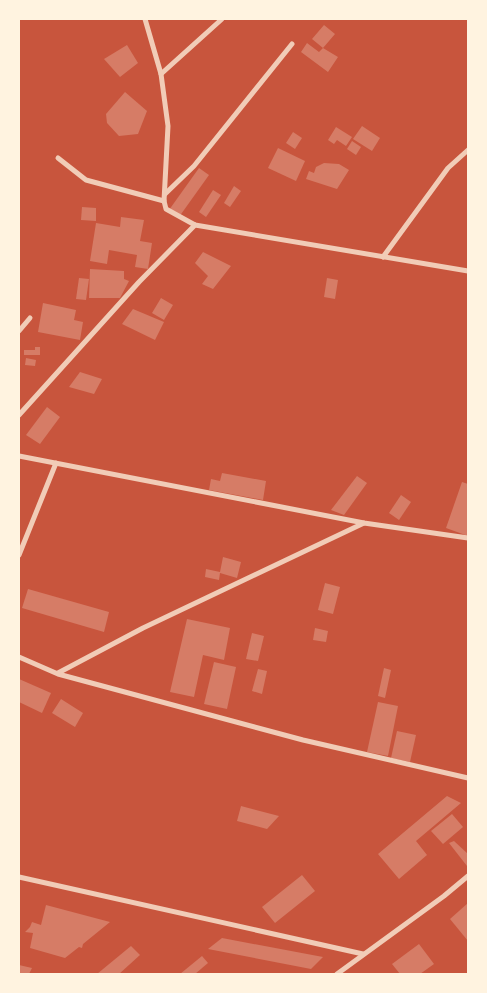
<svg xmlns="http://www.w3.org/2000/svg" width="487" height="993" viewBox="0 0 487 993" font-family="Jost,sans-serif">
	<rect width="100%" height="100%" fill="#c8553d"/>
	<g fill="#d67c66">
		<path d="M324,25L335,34L323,48L338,57L328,72L301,52L307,43L319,52L323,48L312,39Z"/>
		<path d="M127,45L138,63L120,77L104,59Z"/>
		<path d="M125,92L147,111L138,134L119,136L107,123L106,114Z"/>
		<path d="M362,126L380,138L372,151L353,139Z"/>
		<path d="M336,127L352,137L346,146L337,140L334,144L328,140Z"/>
		<path d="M293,132L302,138L295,149L286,143Z"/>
		<path d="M352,141L361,147L356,155L347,149Z"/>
		<path d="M278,148L305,161L296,181L268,168Z"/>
		<path d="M324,163L339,164L349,170L337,189L306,179L309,171L314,173L316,167Z"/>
		<path d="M199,168L209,175L179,217L169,210Z"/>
		<path d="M234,186L241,191L230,207L224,203Z"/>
		<path d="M213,190L221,195L206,217L199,212Z"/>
		<path d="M82,207L96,208V221L81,220Z"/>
		<path d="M121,217L144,220L140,241L152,243L148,269L135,267L137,255L109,250L107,264L90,261L96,223L120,227Z"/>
		<path d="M203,252L231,266L213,289L202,284L208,276L195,263Z"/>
		<path d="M90,269L124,271V279L129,281L120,298H89Z"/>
		<path d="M79,278L89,279L86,300L76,299Z"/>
		<path d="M327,278L338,280L335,299L324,297Z"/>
		<path d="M161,298L173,305L164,320L152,313Z"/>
		<path d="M43,303L76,310L74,320L83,322L80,340L38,332Z"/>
		<path d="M133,309L164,322L155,340L122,324Z"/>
		<path d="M35,347H40V355H24V350H35Z"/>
		<path d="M26,358L36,360L35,366L25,365Z"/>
		<path d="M80,372L102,379L94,394L69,387Z"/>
		<path d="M47,407L60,417L40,444L26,435Z"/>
		<path d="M222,473L266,481L263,500L209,490L211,479L220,481Z"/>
		<path d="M357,476L367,483L344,515L331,510Z"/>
		<path d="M462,482L468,484V536L446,528Z"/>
		<path d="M401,495L411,502L399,520L389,513Z"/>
		<path d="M223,557L241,562L237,578L220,573L219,580L205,577L206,569L220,572Z"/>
		<path d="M325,583L340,587L333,614L318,610Z"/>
		<path d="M28,589L109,612L104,632L22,608Z"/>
		<path d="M187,619L230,628L224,660L203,655L194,697L170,692Z"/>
		<path d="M315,628L328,631L326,642L313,640Z"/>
		<path d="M252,633L264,636L258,661L246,659Z"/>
		<path d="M214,662L236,667L227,709L204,704Z"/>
		<path d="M384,668L391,670L385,698L378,696Z"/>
		<path d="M258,669L267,671L262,694L252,691Z"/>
		<path d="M19,679L51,693L42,713L19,702Z"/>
		<path d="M61,699L83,713L75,727L52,713Z"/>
		<path d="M378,702L398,706L388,756L367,752Z"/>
		<path d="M397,731L416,735L410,762L391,758Z"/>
		<path d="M447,796L461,803L416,841L427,855L399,879L378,854Z"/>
		<path d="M241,806L279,816L267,829L237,821Z"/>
		<path d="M452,814L463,827L443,844L431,831Z"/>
		<path d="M454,841L468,854L467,866L449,843Z"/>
		<path d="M302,875L315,891L275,923L262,907Z"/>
		<path d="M468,903V941L450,919Z"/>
		<path d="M46,905L110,922L83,944L82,948L79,947L65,958L30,948L33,933L25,932L30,927L32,922L41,925Z"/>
		<path d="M222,938L323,957L311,969L208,949Z"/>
		<path d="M419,944L434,964L420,974H400L392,964Z"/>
		<path d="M131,946L140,955L119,974H97Z"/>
		<path d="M202,956L208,963L195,974H180Z"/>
		<path d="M19,965L32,968L29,974H19Z"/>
	</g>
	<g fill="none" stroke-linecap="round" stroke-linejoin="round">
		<g stroke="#f1ccb7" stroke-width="5">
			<path d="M145,19L161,74L168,126L164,201L166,209L195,225L468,271"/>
			<path d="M161,74L222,19"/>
			<path d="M58,158L86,180L164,201"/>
			<path d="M165,194L194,166L292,44"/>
			<path d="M383,257L448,168L468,150"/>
			<path d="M19,331L30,318"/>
			<path d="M19,415L139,282L195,225"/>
			<path d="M19,456L364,523L468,538"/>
			<path d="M19,555L56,463"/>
			<path d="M19,657L58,674L303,740L468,778"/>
			<path d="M58,673L143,628L364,523"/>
			<path d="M19,877L363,954"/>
			<path d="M337,974L444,896L468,876"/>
		</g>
	</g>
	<rect width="487" height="993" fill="none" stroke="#fff3e0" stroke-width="40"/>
</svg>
